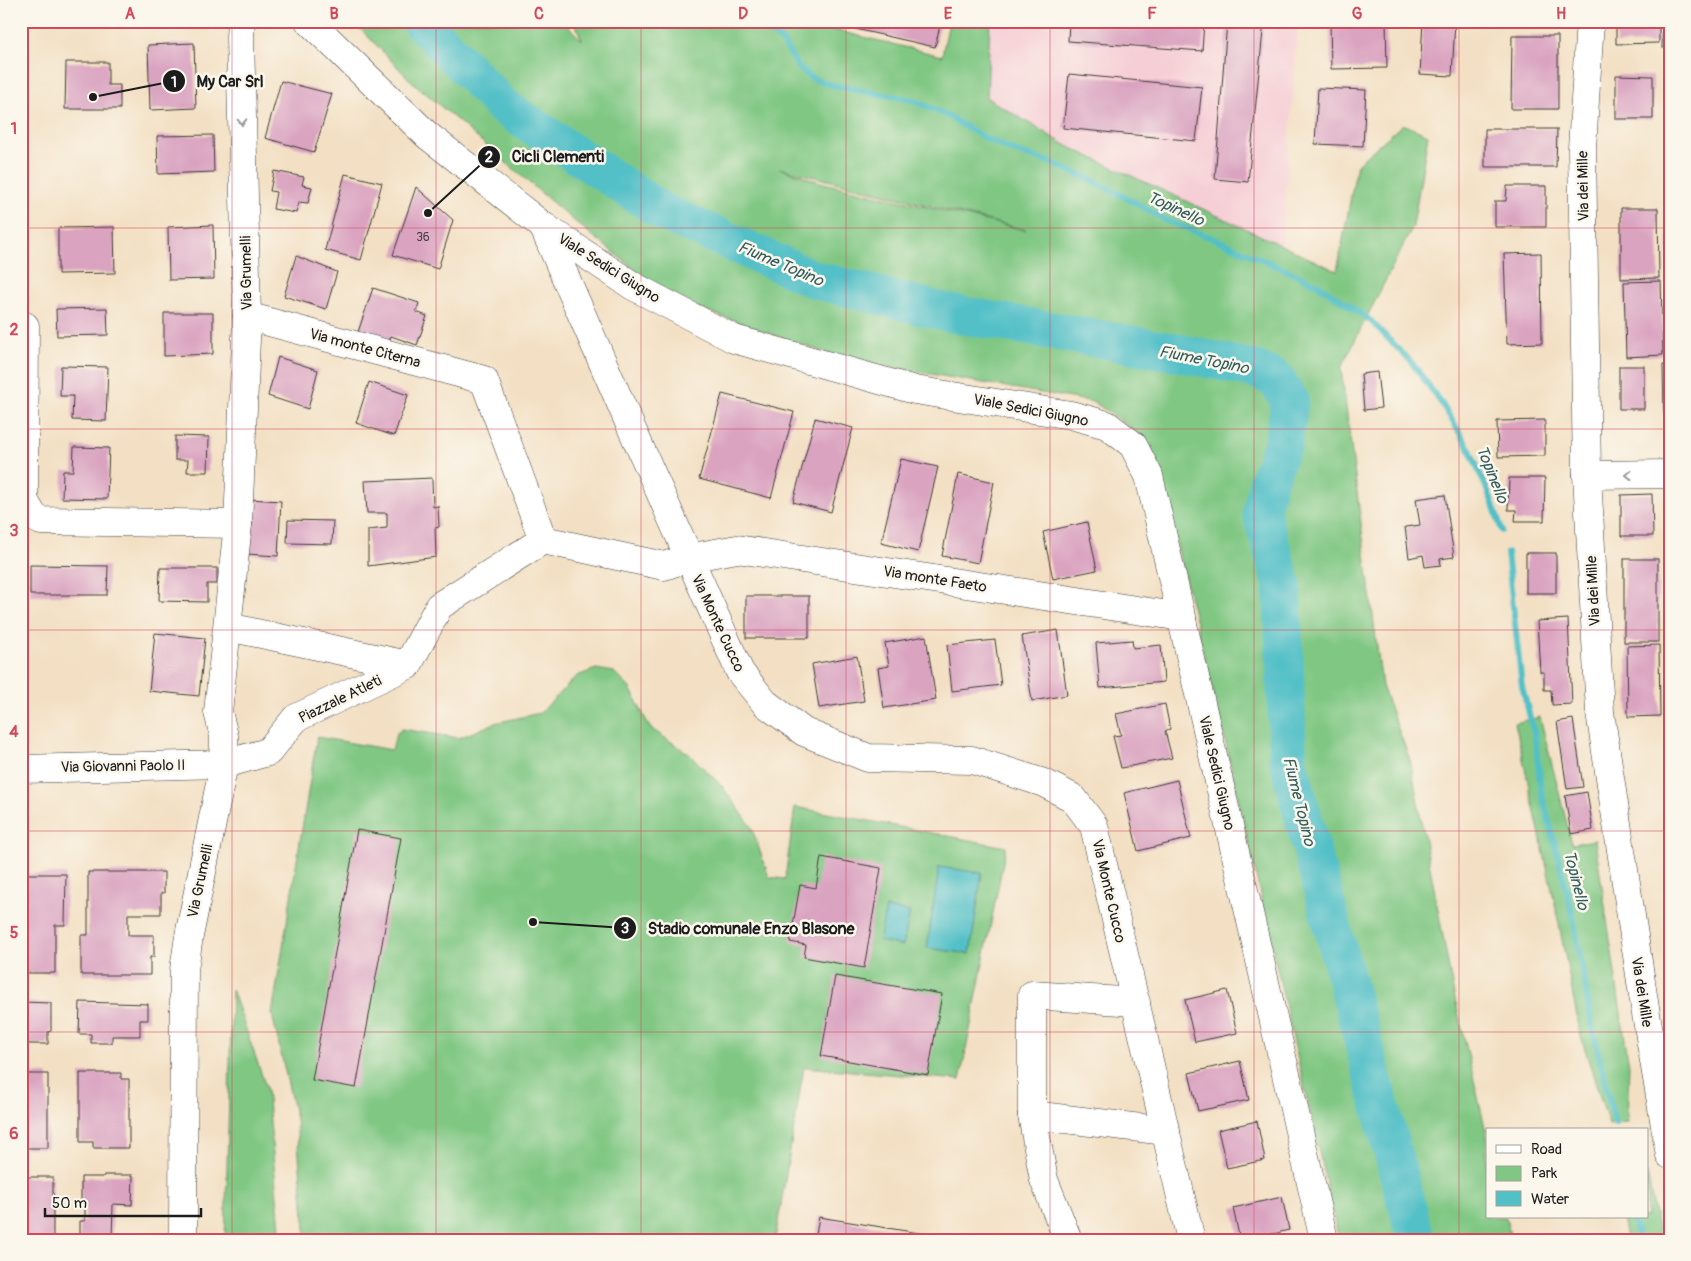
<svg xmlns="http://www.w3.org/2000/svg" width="1691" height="1261" viewBox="0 0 1691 1261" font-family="Pangolin,sans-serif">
	<rect width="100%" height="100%" fill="#fbf7ec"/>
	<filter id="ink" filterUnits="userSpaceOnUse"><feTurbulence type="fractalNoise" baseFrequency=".02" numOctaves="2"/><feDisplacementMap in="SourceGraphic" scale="10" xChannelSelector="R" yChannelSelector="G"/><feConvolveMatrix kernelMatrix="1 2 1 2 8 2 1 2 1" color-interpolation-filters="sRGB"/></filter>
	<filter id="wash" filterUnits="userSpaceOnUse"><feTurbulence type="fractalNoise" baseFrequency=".0096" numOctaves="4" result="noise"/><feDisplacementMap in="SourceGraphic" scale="20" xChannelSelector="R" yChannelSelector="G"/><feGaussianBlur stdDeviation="1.12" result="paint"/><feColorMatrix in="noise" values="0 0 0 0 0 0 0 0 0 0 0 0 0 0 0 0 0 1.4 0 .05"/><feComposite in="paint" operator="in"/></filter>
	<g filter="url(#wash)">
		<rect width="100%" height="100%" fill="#f3e0c4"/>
		<path fill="#f6cfd6" d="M990,21H1298L1282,245L1069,147L987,98Z"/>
		<g fill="#80c783" stroke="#4e7250" fill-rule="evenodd">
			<path d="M353,21H563L582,40L574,21H797L942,56L949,21H990L987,98L1069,147L1337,271L1357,164L1403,124L1428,135L1413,226L1341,368L1382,686L1410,760L1453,990L1487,1136V1217H1506L1511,1240H1339L1223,731L1171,522L1145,438L1094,402L843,359L695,307L652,283L568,216L408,78ZM779,168L1026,230L823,183Z"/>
			<path d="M596,669L614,672L630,688L650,728L688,753L722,786L751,826L769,877L785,879L795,807L1006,847L960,1080L804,1067L775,1240H306L296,1119L272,1014L317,737L392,750L396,734L402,729L459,738L495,723L540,713L577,676Z"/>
			<path d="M1540,717L1572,844L1595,840L1629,1066L1627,1122L1609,1125L1581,1037L1554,899L1515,723Z"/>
			<path d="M232,989L267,1090L281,1240H225Z"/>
			<path d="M1647,1172L1660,1240H1626L1622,1217H1647Z"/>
		</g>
		<g fill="#52c0c7" stroke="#376e72">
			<path d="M939,867L982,873L970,954L927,948Z"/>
			<path d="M886,908L910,912L903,946L879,941Z"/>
		</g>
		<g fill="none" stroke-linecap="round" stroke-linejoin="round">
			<g stroke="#52c0c7" stroke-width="6">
				<path d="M745,21L768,31L782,41L798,67L811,78L832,85L912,100L944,114L985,138L1016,152L1049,162L1089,179L1136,203L1165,220L1222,242L1315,283L1344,302L1371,321L1412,363L1442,404L1469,448L1492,501L1502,531"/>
				<path d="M1507,553L1522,686L1535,737L1541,791L1572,911L1592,1026L1615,1124"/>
				<path d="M1633,1217L1638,1240"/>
			</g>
			<path stroke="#52c0c7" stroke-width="38" d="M420,21L504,107L663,212L816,280L944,312L1180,353L1254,369L1275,378L1290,401L1283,443L1268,481L1261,513L1282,583L1288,761L1416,1240"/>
		</g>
		<g id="blocks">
			<g fill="#daa4c1">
				<path d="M820,21H941L935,47Z"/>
				<path d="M1069,21H1204L1202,51L1068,41Z"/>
				<path d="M1227,21H1264L1248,182L1215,179Z"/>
				<path d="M1330,21H1386L1387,68L1331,69Z"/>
				<path d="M1423,21H1455L1452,76L1420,74Z"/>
				<path d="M1616,21H1659V43L1616,44Z"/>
				<path d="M1663,21H1670V47L1662,48Z"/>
				<path d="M1512,36H1558V109H1511Z"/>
				<path d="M194,43L196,108L150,110L148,45Z"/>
				<path d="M66,62H108V85H120V109H65Z"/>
				<path d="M1069,74L1202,87L1196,141L1063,128Z"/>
				<path d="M1616,75L1653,76V119H1616Z"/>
				<path d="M281,81L332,94L314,152L265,138Z"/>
				<path d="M1318,88L1366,90L1363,146L1315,144Z"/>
				<path d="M1485,129H1557L1556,167H1485Z"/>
				<path d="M213,135L214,172L158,174L157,136Z"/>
				<path d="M274,171L304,177L302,185L312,187L308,203L299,202L296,213L273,209L276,192L270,191Z"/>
				<path d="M345,174L382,183L361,260L325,250Z"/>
				<path d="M1507,186H1546V227H1495V201H1506Z"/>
				<path d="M416,187L453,220L438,269L393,255Z"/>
				<path d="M1621,208H1658L1659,278L1621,279Z"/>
				<rect x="1668" y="216" width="2" height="84"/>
				<path d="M213,225L214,279L169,280L168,227Z"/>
				<path d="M114,227L115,273L58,274V228Z"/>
				<path d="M1541,253L1542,343L1507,344L1504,254Z"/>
				<path d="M296,256L337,272L326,309L284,296Z"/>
				<path d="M1661,281L1663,355L1626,357L1624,282Z"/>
				<path d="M373,288L419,303L416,312L427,316L417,345L391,336L389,342L358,332Z"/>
				<path d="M107,308L108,335L57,336L56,309Z"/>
				<path d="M164,313H213V354L164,356Z"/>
				<path d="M278,357L318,370L308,409L268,396Z"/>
				<path d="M1663,365H1670V413L1664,414Z"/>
				<path d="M61,366L108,367L106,421L72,420L73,396H60Z"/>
				<rect x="1619" y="366" width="25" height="43"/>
				<path d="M1377,372L1381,408L1364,410L1361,374Z"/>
				<path d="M369,382L408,395L394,436L356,423Z"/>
				<path d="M722,394L794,412L771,498L699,479Z"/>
				<path d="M815,418L853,428L831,512L793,502Z"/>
				<path d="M1545,420V456L1498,457L1497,421Z"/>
				<path d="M175,436L209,437L208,472H187L188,460H175Z"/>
				<path d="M74,447L109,448L107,499L62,498L63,471H73Z"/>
				<path d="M901,459L938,467L918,552L881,543Z"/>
				<path d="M958,474L994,482L978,563L942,556Z"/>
				<path d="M432,478L433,507L438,506L439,527L435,528L436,557L368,566V530L387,528V513H367L365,481Z"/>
				<path d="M1509,478H1545L1544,521H1515L1516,510H1508Z"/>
				<path d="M1652,494L1653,536H1621V495Z"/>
				<path d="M1445,495L1454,557L1440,559L1441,565L1425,567L1423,555L1409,558L1405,527L1420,525L1416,499Z"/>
				<path d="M249,499L281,501L278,556L246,554Z"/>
				<path d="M288,520L333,521L332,544L287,543Z"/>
				<path d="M1087,522L1097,570L1053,579L1043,532Z"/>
				<rect x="1526" y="553" width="30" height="40"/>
				<rect x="1624" y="559" width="34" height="83"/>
				<path d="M30,565L108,566L107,595H30Z"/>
				<path d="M160,568H217V584H207V602L159,601Z"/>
				<rect x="746" y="596" width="63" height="42"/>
				<path d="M1568,619L1572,704L1552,705L1551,690H1544V672H1540L1537,621Z"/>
				<path d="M1058,630L1067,695L1032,701L1022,636Z"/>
				<path d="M155,633L205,638L199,696L149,691Z"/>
				<path d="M926,636L936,700L884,708L878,668L889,666L885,643Z"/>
				<path d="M995,640L1001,685L952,691L947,645Z"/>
				<path d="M1132,640L1133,648L1161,645L1164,682L1100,688L1096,643Z"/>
				<path d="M1659,645L1660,716L1628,717L1627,646Z"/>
				<path d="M857,656L864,701L819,708L812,664Z"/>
				<path d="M1165,704L1170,729L1165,731L1172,758L1121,768L1113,736L1121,735L1116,714Z"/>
				<path d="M1573,719L1583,787L1567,789L1557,722Z"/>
				<path d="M1177,780L1191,838L1138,851L1124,793Z"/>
				<path d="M1587,792L1593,830L1571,834L1565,796Z"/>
				<path d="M357,830L401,838L356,1088L312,1080Z"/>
				<path d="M821,857L881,868L864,968L804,957L806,945L790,942L800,885L816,888Z"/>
				<path d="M88,872H164V893H161V914H128V935H154V957H150V975H81V935H88Z"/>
				<path d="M21,874H66L65,925H55V973H21Z"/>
				<path d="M835,976L942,994L928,1075L821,1056Z"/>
				<path d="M1227,990L1237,1033L1195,1042L1185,1000Z"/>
				<path d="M21,1002L51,1003V1031L48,1032V1044H21Z"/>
				<path d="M80,1002L148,1004V1020H140V1036H112V1043H91V1034H79Z"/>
				<path d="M1240,1061L1249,1100L1198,1111L1189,1073Z"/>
				<path d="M80,1073H121V1079H129V1148H93V1142H80Z"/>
				<path d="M21,1074H48V1148H26L24,1144H21Z"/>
				<path d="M1257,1121L1265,1160L1227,1168L1218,1130Z"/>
				<path d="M104,1175H133L132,1205L113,1204L112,1240H80V1221H85V1206H81V1177H103Z"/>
				<rect x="21" y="1177" width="32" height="63"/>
				<path d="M1282,1197L1289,1230L1248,1240H1240L1233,1208Z"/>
				<path d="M819,1217L956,1239V1240H815Z"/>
			</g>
		</g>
	</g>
	<g filter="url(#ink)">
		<use href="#blocks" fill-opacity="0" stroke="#3c3935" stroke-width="1"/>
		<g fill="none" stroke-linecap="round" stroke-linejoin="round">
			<g stroke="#3c3935" stroke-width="29">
				<g id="minor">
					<path d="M309,21L427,135L543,226L633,286L734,339L915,390L1071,415L1107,425L1133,445L1149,476L1324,1240"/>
					<path d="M543,226L627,418L740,672L765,703L804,732L868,758L972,760L1044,783L1073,798L1094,826L1191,1240"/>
					<path d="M247,316L484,380L543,540"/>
					<path d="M25,326L24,500L34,517L41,521L238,524"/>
					<path d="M1587,475L1670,474"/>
					<path d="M228,627L408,665"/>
					<path d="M21,769L224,764L268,752L296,718L408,665L439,606L543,540L664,566L688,558L737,549L1182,617"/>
					<path d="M1032,1115L1166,1131"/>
					<path d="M183,1240L184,970L189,936L224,764V736L218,712L238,524L247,316L240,37L241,21"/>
					<path d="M1068,1240L1044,1180L1032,1115V995L1136,1002"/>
				</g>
			</g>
			<g stroke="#3c3935" stroke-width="29">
				<path id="major" d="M1590,21L1582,148L1587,475L1600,712L1645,1008L1670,1155"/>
			</g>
			<use href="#minor" stroke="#fff" stroke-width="28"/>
			<use href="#major" stroke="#fff" stroke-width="28"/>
		</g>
		<defs><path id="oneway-chevron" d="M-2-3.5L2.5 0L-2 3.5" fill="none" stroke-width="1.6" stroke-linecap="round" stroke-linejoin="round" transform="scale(1.25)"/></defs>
		<g stroke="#999">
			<use href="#oneway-chevron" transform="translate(242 122) rotate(89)"/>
			<use href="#oneway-chevron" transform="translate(1629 475) rotate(179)"/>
		</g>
	</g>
	<path fill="none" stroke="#d1495b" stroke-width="1" stroke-opacity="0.55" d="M232,21V1240M436,21V1240M641,21V1240M846,21V1240M1050,21V1240M1254,21V1240M1459,21V1240M21,228H1670M21,429H1670M21,630H1670M21,831H1670M21,1032H1670"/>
	<g text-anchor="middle" stroke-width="5" stroke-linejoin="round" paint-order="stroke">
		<g font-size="12" fill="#4c3e45">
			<text x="423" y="241">36</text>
		</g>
		<g font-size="15" fill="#1c1c1c" stroke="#fbf7ec">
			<text transform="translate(1583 186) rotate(-91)" y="5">Via dei Mille</text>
			<text transform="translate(609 268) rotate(32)" y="5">Viale Sedici Giugno</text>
			<text transform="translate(246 273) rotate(-91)" y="5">Via Grumelli</text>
			<text transform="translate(365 348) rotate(15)" y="5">Via monte Citerna</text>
			<text transform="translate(1031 410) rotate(11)" y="5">Viale Sedici Giugno</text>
			<text transform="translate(935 579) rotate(9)" y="5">Via monte Faeto</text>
			<text transform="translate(1593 591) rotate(-93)" y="5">Via dei Mille</text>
			<text transform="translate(718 623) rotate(65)" y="5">Via Monte Cucco</text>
			<text transform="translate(340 699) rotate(-26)" y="5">Piazzale Atleti</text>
			<text transform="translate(123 766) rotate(-1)" y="5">Via Giovanni Paolo II</text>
			<text transform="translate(1217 773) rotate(77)" y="5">Viale Sedici Giugno</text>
			<text transform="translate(200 881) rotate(-78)" y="5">Via Grumelli</text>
			<text transform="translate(1109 891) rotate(77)" y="5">Via Monte Cucco</text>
			<text transform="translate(1642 992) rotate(81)" y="5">Via dei Mille</text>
		</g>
		<g font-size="16" font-style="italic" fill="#325e60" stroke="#fbf7ec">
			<text transform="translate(1176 208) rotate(25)" y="6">Topinello</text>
			<text transform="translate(781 263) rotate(23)" y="6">Fiume Topino</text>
			<text transform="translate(1204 359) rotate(11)" y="6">Fiume Topino</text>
			<text transform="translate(1493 474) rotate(68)" y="6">Topinello</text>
			<text transform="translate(1300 801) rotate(76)" y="6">Fiume Topino</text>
			<text transform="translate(1577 880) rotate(76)" y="6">Topinello</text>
		</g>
	</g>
	<path fill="none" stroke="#1c1c1c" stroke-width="2" d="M93 97L174 81M428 213L489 157M533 922L625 928"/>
	<g fill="#1c1c1c" stroke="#fbf7ec" stroke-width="2">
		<circle cx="93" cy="97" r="5"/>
		<circle cx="428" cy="213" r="5"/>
		<circle cx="533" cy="922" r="5"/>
		<circle cx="174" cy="81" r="12"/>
		<circle cx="489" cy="157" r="12"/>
		<circle cx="625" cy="928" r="12"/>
	</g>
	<g font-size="15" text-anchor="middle" font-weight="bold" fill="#fff">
		<text x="174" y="87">1</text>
		<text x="489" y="162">2</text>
		<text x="625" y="933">3</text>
	</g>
	<g font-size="16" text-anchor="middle" font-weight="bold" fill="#1c1c1c" stroke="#fbf7ec" stroke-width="5" stroke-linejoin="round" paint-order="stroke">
		<text x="230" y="87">My Car Srl</text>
		<text x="558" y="162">Cicli Clementi</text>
		<text x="751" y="934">Stadio comunale Enzo Blasone</text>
	</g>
	<rect width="1691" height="1261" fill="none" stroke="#fbf7ec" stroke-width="55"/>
	<rect x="1486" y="1128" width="162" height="90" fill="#fbf7ec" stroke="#a29f99"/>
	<rect x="1496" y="1145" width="25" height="8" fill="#ffffff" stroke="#a29f99"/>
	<text x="1531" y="1154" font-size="15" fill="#1c1c1c">Road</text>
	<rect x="1496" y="1166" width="25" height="15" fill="#80c783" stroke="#a29f99"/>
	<text x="1531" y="1178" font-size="15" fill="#1c1c1c">Park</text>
	<rect x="1496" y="1191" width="25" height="15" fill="#52c0c7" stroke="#a29f99"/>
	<text x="1531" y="1204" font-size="15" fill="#1c1c1c">Water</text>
	<path d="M45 1208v8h156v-8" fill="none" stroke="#1c1c1c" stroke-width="2.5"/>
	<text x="52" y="1208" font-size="15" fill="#1c1c1c" stroke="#fbf7ec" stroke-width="4" paint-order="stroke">50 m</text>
	<rect x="28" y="28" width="1636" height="1206" fill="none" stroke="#d1495b" stroke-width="2"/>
	<g font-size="16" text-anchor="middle" font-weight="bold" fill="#d1495b">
		<text x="130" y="19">A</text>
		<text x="334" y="19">B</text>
		<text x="539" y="19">C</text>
		<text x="743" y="19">D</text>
		<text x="948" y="19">E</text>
		<text x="1152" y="19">F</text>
		<text x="1357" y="19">G</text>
		<text x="1561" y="19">H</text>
		<text x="14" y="134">1</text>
		<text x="14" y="335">2</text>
		<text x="14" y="536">3</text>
		<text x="14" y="737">4</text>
		<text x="14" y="938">5</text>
		<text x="14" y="1139">6</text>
	</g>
</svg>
